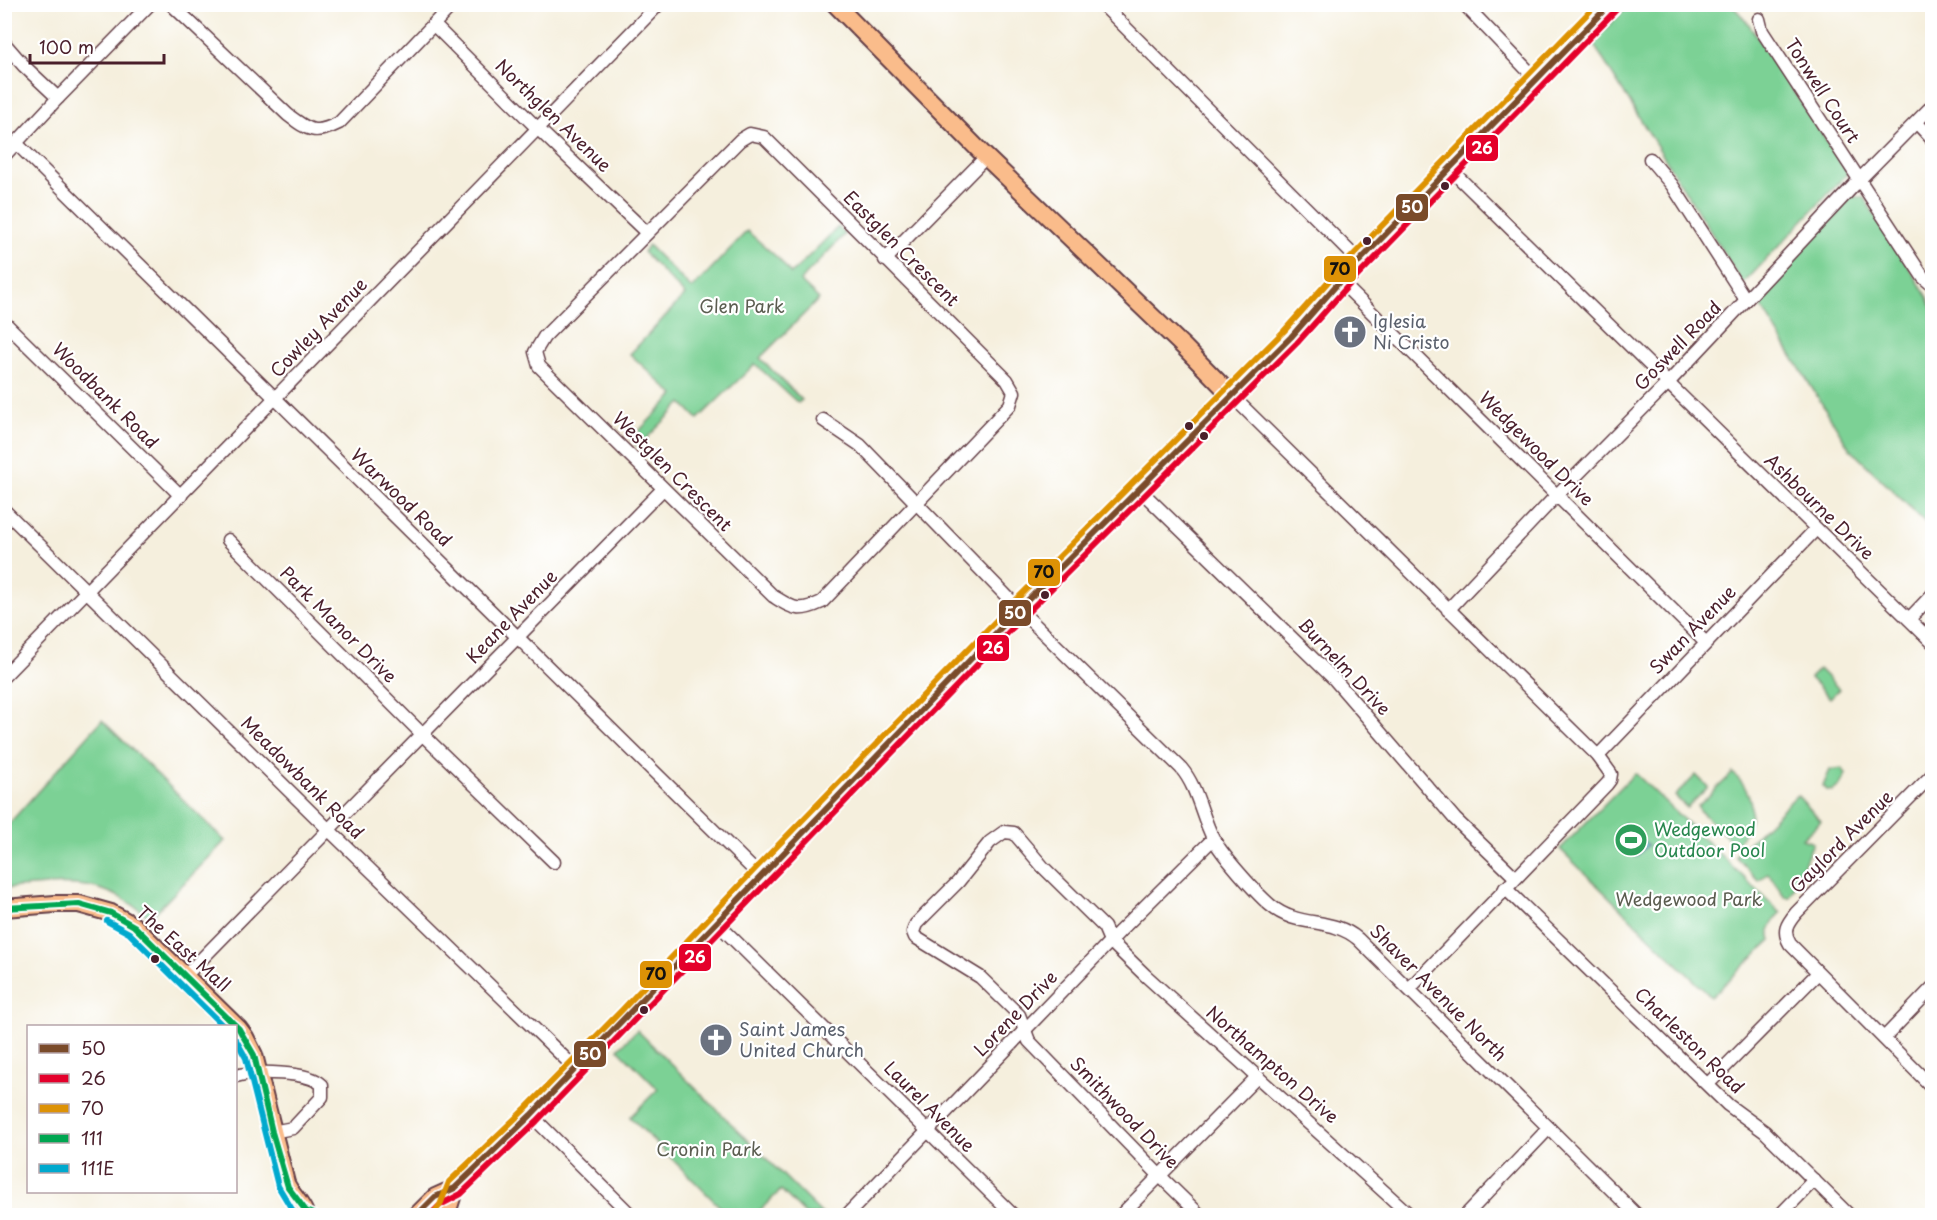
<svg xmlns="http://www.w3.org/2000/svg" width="1937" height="1220" viewBox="0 0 1937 1220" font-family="'Playpen Sans',sans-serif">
	<rect width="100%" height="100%" fill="#fff"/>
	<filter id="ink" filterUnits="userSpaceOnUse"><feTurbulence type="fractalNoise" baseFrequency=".0167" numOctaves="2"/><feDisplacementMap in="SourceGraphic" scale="12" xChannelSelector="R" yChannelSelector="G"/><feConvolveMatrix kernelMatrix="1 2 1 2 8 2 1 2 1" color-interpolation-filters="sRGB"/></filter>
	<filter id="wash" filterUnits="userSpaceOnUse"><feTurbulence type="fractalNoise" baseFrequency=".008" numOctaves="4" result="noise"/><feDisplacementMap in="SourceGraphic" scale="24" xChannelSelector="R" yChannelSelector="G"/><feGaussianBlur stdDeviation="1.35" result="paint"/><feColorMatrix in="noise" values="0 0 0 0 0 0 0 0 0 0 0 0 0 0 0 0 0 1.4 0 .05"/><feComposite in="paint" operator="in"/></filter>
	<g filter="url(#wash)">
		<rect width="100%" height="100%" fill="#f5efdd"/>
		<g fill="#7bd195" stroke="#627860" stroke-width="1.5">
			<path d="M1629,5H1732L1748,23L1848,173L1743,284L1594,45L1600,34Z"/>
			<path d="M1851,196L1864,198L1928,297L1932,309V529L1850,449L1756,298Z"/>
			<path d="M838,227L845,234L800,281L819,299L760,358L802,400L798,403L755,364L698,419L682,403L638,447L631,439L674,395L630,354L685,295L643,252L648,245L692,289L747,231L779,259L791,274Z"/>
			<path d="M1819,669L1839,689L1830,698L1810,678Z"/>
			<path d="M102,720L225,841L150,918C99,875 67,884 5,888V828Z"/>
			<path d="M1842,768L1846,774L1840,785L1833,791L1827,790L1823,786L1830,770Z"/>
			<path d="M1635,773L1781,913C1773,921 1767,928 1771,940L1711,997L1560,849Z"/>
			<path d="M1733,773C1757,796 1757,821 1735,845L1699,810L1698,806Z"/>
			<path d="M1696,775L1708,787L1687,808L1675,796Z"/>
			<path d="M1797,795L1821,821L1802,839L1813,843L1790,897H1785L1768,873L1759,881L1735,856Z"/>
			<path d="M637,1030L823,1215H806L781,1190L755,1215H728L630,1117L658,1089L618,1049Z"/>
		</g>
		<path fill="#4ab1c9" stroke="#4a687a" stroke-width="1.5" d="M1625,823L1648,845L1636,857L1614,834Z"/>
	</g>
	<g filter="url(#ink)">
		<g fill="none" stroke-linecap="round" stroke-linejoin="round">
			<g stroke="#643e46" stroke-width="15">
				<g id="minor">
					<path d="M171,4L288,115C309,131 315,135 339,123L453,4"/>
					<path d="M1102,4L1360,262"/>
					<path d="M1464,4L1537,80"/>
					<path d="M1759,19L1762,31L1923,277L1932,285"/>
					<path d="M434,25L531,122L647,233"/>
					<path d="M4,43L24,66L58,98"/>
					<path d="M1917,123L1932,139"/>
					<path d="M750,134L764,137L1007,380L1014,392L1010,405L822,602C798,613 794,609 773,596L539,366L535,352L544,337L740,140Z"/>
					<path d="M17,144L760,876"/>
					<path d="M4,156L58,98L150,4"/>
					<path d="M1650,159L1672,185L1746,300"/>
					<path d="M1450,169L1932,642"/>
					<path d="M885,260L986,157"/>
					<path d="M1340,281L1705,642"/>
					<path d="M4,322L181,496"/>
					<path d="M1232,396L1598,756L1611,774L1610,780L1607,784L1409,989"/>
					<path d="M823,420L860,445L1019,609L1181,768C1198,788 1201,815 1213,838C1221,854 1256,893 1270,905C1298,929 1331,916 1358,939L1638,1216"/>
					<path d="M1139,489L1335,680L1455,819L1515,877"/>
					<path d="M4,510L329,830L576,1069"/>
					<path d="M228,540L423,735L554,862"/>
					<path d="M1448,610L1557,495L1667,384L1859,180L1932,106"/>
					<path d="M1909,619L1932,595"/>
					<path d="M4,676L659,4"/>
					<path d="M1598,756L1816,529"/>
					<path d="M1932,775L1796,913C1787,924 1782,931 1790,944L1932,1087"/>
					<path d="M1505,888L1728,1105L1765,1132L1850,1216"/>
					<path d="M716,922L1014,1216"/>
					<path d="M185,976L663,489"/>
					<path d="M1884,1038L1932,988"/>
					<path d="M236,1076C253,1071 310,1071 322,1085V1097L293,1128L272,1132"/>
					<path d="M1708,1084L1818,973"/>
					<path d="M531,1115L632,1216"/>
					<path d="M846,1216L1120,931L1213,839"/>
					<path d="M1120,1216L1258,1076"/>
					<path d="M1201,1216L1159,1175L1029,1041L1019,1015L980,977L915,937L913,932L916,924L958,882L990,842L1004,832L1014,833L1043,867L1104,927L1110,941L1145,975L1411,1216"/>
					<path d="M1465,1216L1549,1128"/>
					<path d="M1779,1216L1814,1180"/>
				</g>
			</g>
			<g stroke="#643e46" stroke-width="20">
				<g id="major">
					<path d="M835,4L986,157L1185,348L1232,396"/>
					<path d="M4,908L55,904H79L111,913L122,919L134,926L239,1029L245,1037L254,1055L286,1183C291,1195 303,1204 306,1216"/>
					<path d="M416,1216L435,1197L455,1188L531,1115L1019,609L1291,337L1340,281L1610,4"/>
					<path d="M442,1216L448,1210L455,1188"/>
				</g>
			</g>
			<use href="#minor" stroke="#fff" stroke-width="12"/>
			<use href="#major" stroke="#fabc8b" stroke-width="16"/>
			<g stroke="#fff" stroke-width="10">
				<path id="bus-1" d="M416,1216L435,1197L455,1188L531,1115L1019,609L1291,337L1340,281L1610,4"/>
			</g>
			<g stroke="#fff" stroke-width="10">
				<path id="bus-2" d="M429,1216L440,1205L461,1194L537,1121L1025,615L1297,343L1347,287L1616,10"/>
			</g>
			<g stroke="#fff" stroke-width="10">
				<path id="bus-3" d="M436,1210L440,1205L449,1182L525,1109L622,1010L754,870L1013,603L1284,331L1334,275L1597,4"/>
			</g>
			<g stroke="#fff" stroke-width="10">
				<path id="bus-4" d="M4,908L79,904L111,913L134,926L239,1029L254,1055L272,1132L288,1187L306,1211L317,1216"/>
			</g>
			<g stroke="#fff" stroke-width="10">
				<g id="bus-5">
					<path d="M107,921L129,933L223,1026"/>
					<path d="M236,1040L246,1058L278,1186L296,1216"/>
				</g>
			</g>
			<use href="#bus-1" stroke="#7a4b2a" stroke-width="6"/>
			<use href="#bus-2" stroke="#e4002b" stroke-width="6"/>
			<use href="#bus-3" stroke="#dd9206" stroke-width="6"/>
			<use href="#bus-4" stroke="#00a651" stroke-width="6"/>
			<use href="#bus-5" stroke="#00a9ce" stroke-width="6"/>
		</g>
	</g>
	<defs>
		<g id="church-disc" transform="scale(1.725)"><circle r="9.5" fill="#6b7280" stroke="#fff"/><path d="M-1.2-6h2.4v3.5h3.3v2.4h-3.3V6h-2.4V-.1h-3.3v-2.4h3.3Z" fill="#fff"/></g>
		<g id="stadium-disc" transform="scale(1.725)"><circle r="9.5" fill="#2e9e5b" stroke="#fff"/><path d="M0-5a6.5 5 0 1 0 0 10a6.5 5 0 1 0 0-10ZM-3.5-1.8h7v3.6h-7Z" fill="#fff"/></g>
	</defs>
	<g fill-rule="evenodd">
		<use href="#church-disc" x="1350" y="332"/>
		<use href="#stadium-disc" x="1631" y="840"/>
		<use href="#church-disc" x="716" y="1040"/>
	</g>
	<g fill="#4a1f2b" stroke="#fff" stroke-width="2">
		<circle cx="1445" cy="186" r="5"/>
		<circle cx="1367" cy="241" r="5"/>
		<circle cx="1189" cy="426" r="5"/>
		<circle cx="1204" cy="436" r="5"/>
		<circle cx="1045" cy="595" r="5"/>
		<circle cx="155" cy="959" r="5"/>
		<circle cx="644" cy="1010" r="5"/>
	</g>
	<g text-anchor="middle" stroke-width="4.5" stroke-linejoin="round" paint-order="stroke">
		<g font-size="18" fill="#4a1f2b" stroke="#fff">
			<text transform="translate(1822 91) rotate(57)" y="6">Tonwell Court</text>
			<text transform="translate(553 116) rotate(44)" y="6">Northglen Avenue</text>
			<text transform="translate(901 249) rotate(45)" y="6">Eastglen Crescent</text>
			<text transform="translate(319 328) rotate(-46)" y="6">Cowley Avenue</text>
			<text transform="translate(1678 346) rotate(-46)" y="6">Goswell Road</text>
			<text transform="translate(105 396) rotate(45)" y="6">Woodbank Road</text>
			<text transform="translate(1536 449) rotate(45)" y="6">Wedgewood Drive</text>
			<text transform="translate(672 472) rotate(45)" y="6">Westglen Crescent</text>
			<text transform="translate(401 498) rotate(44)" y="6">Warwood Road</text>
			<text transform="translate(1819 507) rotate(44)" y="6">Ashbourne Drive</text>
			<text transform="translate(512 617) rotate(-46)" y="6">Keane Avenue</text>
			<text transform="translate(338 625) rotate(45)" y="6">Park Manor Drive</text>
			<text transform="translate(1693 630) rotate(-46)" y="6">Swan Avenue</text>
			<text transform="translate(1344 667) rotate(47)" y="6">Burnelm Drive</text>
			<text transform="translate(302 778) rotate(45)" y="6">Meadowbank Road</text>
			<text transform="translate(1842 842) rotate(-45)" y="6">Gaylord Avenue</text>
			<text transform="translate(183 949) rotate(42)" y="6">The East Mall</text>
			<text transform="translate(1438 993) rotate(45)" y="6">Shaver Avenue North</text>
			<text transform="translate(1016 1014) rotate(-46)" y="6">Lorene Drive</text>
			<text transform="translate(1689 1041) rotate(44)" y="6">Charleston Road</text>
			<text transform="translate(1272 1065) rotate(41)" y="6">Northampton Drive</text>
			<text transform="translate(929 1107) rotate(45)" y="6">Laurel Avenue</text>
			<text transform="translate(1124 1113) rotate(46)" y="6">Smithwood Drive</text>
		</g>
		<g font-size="18" fill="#5b5d50" stroke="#fff">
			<text x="742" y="313">Glen Park</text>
			<text x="1689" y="906">Wedgewood Park</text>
			<text x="709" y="1156">Cronin Park</text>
		</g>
		<g font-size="18" fill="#5b616d" stroke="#fff" text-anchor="start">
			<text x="1373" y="328">Iglesia<tspan x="1373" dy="21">Ni Cristo</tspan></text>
			<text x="739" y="1036">Saint James<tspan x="739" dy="21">United Church</tspan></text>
		</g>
		<g font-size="18" fill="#27864d" stroke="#fff" text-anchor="start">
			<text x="1654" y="836">Wedgewood<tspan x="1654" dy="21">Outdoor Pool</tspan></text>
		</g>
	</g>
	<g stroke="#fff" stroke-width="2">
		<rect x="1465" y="134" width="34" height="28" rx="6" fill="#e4002b"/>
		<rect x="1395" y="193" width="34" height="29" rx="6" fill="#7a4b2a"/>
		<rect x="1323" y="255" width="34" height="28" rx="6" fill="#dd9206"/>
		<rect x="1027" y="558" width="34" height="29" rx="6" fill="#dd9206"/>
		<rect x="998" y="599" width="34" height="28" rx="6" fill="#7a4b2a"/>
		<rect x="976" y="634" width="34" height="28" rx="6" fill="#e4002b"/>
		<rect x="678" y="943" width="34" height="29" rx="6" fill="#e4002b"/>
		<rect x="639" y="960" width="34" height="29" rx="6" fill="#dd9206"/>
		<rect x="573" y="1040" width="34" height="28" rx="6" fill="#7a4b2a"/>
	</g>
	<g font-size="16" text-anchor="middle" font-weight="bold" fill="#fff">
		<text x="1482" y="154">26</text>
		<text x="1412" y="213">50</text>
		<text x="1015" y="619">50</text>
		<text x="993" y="654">26</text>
		<text x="695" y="963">26</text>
		<text x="590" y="1060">50</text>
	</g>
	<g font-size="16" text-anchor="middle" font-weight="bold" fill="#111">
		<text x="1340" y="275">70</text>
		<text x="1044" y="578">70</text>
		<text x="656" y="980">70</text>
	</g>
	<rect width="1937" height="1220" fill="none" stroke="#fff" stroke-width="24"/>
	<rect x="27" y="1025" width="210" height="168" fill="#ffffff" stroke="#b7a5aa" stroke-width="1.5"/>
	<rect x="39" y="1044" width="30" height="9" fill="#7a4b2a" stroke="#b7a5aa" stroke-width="1.5"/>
	<text x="81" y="1055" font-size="18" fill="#4a1f2b">50</text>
	<rect x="39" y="1074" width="30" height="9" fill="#e4002b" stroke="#b7a5aa" stroke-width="1.5"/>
	<text x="81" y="1085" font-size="18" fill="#4a1f2b">26</text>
	<rect x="39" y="1104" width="30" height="9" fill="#dd9206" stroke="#b7a5aa" stroke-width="1.5"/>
	<text x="81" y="1115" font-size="18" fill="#4a1f2b">70</text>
	<rect x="39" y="1134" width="30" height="9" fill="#00a651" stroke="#b7a5aa" stroke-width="1.5"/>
	<text x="81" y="1145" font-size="18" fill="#4a1f2b">111</text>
	<rect x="39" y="1164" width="30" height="9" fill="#00a9ce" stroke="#b7a5aa" stroke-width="1.5"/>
	<text x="81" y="1175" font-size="18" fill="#4a1f2b">111E</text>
	<path d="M30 54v9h134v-9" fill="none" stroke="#4a1f2b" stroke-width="3"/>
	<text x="39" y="54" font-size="18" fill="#4a1f2b" stroke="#ffffff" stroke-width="4.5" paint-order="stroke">100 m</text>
</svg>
